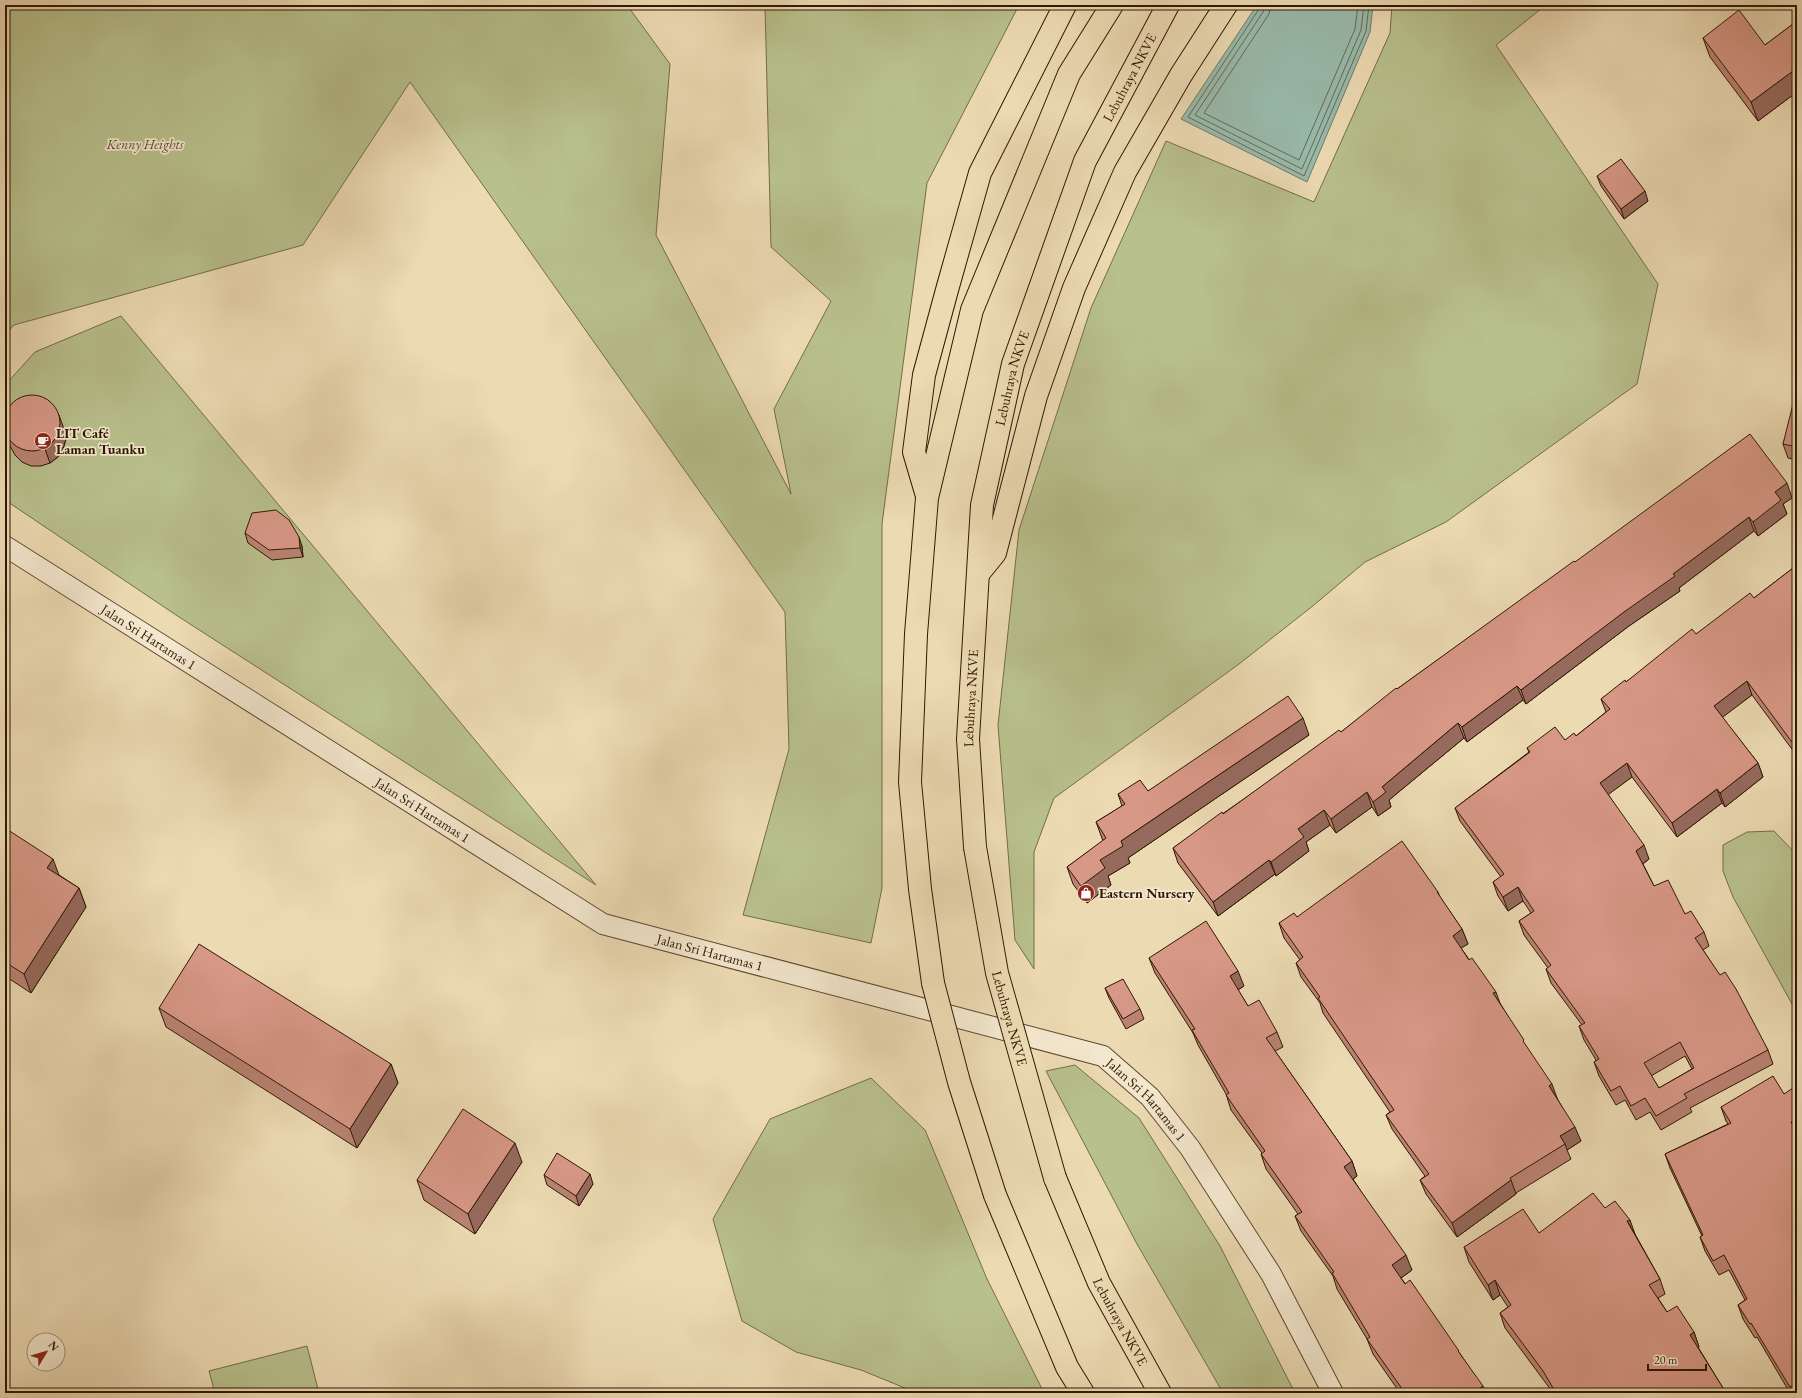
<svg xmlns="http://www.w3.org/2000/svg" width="1802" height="1398" viewBox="0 0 1802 1398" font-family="'EB Garamond',serif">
	<rect width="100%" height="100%" fill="#ecdab3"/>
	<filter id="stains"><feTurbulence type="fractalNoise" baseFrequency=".005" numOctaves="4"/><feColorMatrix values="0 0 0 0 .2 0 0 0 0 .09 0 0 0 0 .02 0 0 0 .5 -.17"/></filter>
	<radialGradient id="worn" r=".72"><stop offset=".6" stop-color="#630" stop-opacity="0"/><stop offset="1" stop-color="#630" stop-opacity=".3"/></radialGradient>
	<g fill="#b8c08c" stroke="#746c48">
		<path d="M5,5H627L670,64L656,235L791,494L774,409L831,301L771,247L765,5H1019L927,183L882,524V888L871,943L743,915L789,749L785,612L410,82L303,245L14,325L5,335Z"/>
		<path d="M1392,5H1546L1496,45L1658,284L1637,384L1446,522L1365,562L1314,605L1239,664L1054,798L1034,852V969L1015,940L998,725L1019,530L1091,308L1166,141L1314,202L1390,33Z"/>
		<path d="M121,316L596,885L176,615L5,500V385L35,352Z"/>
		<path d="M1774,831L1797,855V1013L1733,897L1723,871V845L1747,832Z"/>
		<path d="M1075,1065L1139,1118L1220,1246L1295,1393H1223L1137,1244L1046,1071Z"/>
		<path d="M871,1078L925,1130L987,1279L1044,1393H917L861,1370L796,1352L742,1321L713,1219L770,1119Z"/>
		<path d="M307,1346L319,1393H215L209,1371Z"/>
	</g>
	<path fill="#99bbac" stroke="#6f7a68" d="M1257,5H1373L1370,32L1307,182L1181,119Z"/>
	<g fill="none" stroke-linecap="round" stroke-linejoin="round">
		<g stroke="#646a58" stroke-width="1">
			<path d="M1260,5L1259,9L1188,117L1304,176L1366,31L1369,5"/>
			<path d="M1265,5L1263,12L1195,115L1302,169L1361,30L1364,5"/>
			<path d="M1271,5L1269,14L1204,113L1299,160L1355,29L1358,5"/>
		</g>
		<g stroke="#5e482f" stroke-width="22">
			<g id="minor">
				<path id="s1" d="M5,546L603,924L1103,1056L1150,1097L1190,1148L1271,1274L1333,1393"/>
			</g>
		</g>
		<g stroke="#2f1803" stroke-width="24">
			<g id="highway">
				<path d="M927,496L914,452L924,375L947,290L980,173L1065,5"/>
				<path d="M978,574L995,553L1036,396L1074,288L1125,172L1181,75L1226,5"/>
				<path id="s2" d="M975,847L968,739L982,505L1013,364L1085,161L1168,5"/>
				<path d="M933,983L920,889L910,782L916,634L927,498L972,310L1069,74L1112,5"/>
				<path id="s3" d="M1055,1178L1099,1283L1160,1393"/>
				<path d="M995,1195L1067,1367L1083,1393"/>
			</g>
		</g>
		<use href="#minor" stroke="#f3e7ce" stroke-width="20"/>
		<use href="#highway" stroke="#ecdab3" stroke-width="22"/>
		<g stroke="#2f1803" stroke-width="24" stroke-linecap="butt">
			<g id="highway-bridge">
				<path id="s4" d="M975,847L997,973L1055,1178"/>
				<path d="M933,983L959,1082L995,1195"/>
			</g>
		</g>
		<use href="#highway-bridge" stroke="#ecdab3" stroke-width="22"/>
	</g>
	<g fill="#ba8374" stroke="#2f1803" fill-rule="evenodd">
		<path d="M1797,21V92L1758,121L1710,57L1703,38L1765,45Z"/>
		<path d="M1597,176L1648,201L1624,219L1601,186Z"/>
		<path d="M1797,401V460L1788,458L1783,444Z"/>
		<path d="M64,429L66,439L63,449L58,457L50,463L41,466H31L22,462L15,455L10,446L5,433Z"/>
		<path d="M1792,498L1783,504L1787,514L1758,536L1754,531L1679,588L1680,591L1629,626L1526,704L1523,700L1467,742L1464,738L1389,800L1391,807L1378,816L1372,807L1336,833L1330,825L1306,842L1309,851L1276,876L1275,874L1218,916L1178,863L1173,848L1341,732L1397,689L1575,562Z"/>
		<path d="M245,533L302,546L303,557L272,560L248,543Z"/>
		<path d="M1797,565V756L1752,695L1722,717L1758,763L1763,777L1725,807L1722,803L1677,837L1632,777L1608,794L1649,859L1643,864L1654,886L1685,914L1704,932L1709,946L1703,950L1768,1050L1773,1064L1690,1108L1692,1112L1661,1130L1650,1112L1636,1120L1625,1100L1616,1105L1599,1076L1594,1062L1596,1060L1584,1040L1579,1026L1582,1025L1551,983L1546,969L1548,968L1524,935L1519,921L1531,913L1523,901L1508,911L1498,896L1493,882L1501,877L1460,821L1455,808L1529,752L1527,748L1565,740L1576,736L1606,712L1601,699L1696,634L1754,598ZM1685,1056L1692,1069L1659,1088L1651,1076Z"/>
		<path d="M1309,735L1128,858L1130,863L1108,876L1111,885L1087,903L1073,884L1067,867L1103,841L1096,822L1122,806L1118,794L1148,791Z"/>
		<path d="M5,828L59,875L79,888L86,907L31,993L5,976Z"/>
		<path d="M1438,892L1440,897L1462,929L1468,944L1461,948L1500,1003L1557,1098L1581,1141L1567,1150L1571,1159L1516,1193V1194L1457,1237L1426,1194L1420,1180L1425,1176L1392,1129L1386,1115L1390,1112L1323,1013L1320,1003L1301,977L1296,963L1300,960L1284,938L1279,923L1297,917Z"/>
		<path d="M1149,958L1244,986L1238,990L1248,1006L1277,1032L1283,1047L1275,1051L1352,1161L1357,1176L1353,1179L1412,1270L1401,1278L1461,1355L1486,1393H1400L1373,1354L1367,1339L1337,1289L1333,1276L1301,1231L1295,1216L1298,1214L1266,1169L1261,1154L1262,1153L1231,1110L1226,1094L1198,1045L1193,1033L1155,973Z"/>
		<path d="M1105,988L1140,1009L1144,1019L1126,1029L1109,998Z"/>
		<path d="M159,1008L391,1064L398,1083L357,1148L166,1027Z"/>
		<path d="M1784,1094H1797V1393H1790L1757,1337L1755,1338L1743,1319L1738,1305L1745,1300L1729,1270L1719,1275L1705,1251L1700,1237L1702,1236L1670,1168L1665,1154L1728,1124L1726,1121L1721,1107Z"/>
		<path d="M522,1162L475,1234L424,1200L417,1180Z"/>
		<path d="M544,1175L593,1184L579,1206L547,1185Z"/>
		<path d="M1605,1208L1635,1234L1660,1279L1665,1294L1658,1298L1667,1312L1694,1332L1699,1347H1698L1723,1388L1725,1393H1553L1548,1386L1505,1328L1500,1313L1508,1307L1500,1295L1493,1300L1469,1262L1464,1247L1539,1233Z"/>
	</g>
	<g fill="#976a5e" stroke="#2f1803">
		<path d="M1797,68V92L1758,121L1751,102Z"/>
		<path d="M1645,191L1648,201L1624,219L1621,209Z"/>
		<path d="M59,415L64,429L66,439L63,449L58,457L50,463L45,449Z"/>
		<path d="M1787,483L1792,498L1783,504L1787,514L1758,536L1753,522L1775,492Z"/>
		<path d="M1749,517L1754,531L1679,588L1680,591L1629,626L1526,704L1521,690L1673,574Z"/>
		<path d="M299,537L302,546L303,557L300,548Z"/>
		<path d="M1747,681L1752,695L1719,720L1714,706Z"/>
		<path d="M1517,686L1523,700L1467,742L1462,727Z"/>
		<path d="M1303,718L1309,735L1128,858L1130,863L1108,876L1111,885L1087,903L1081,886L1100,860L1121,841Z"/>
		<path d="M1458,723L1464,738L1389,800L1391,807L1378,816L1373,802L1382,787Z"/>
		<path d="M1627,763L1632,777L1605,797L1600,783Z"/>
		<path d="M1758,763L1763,777L1725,807L1720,793Z"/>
		<path d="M1717,789L1722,803L1677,837L1672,823Z"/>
		<path d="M1367,792L1372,807L1336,833L1331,819Z"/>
		<path d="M1324,810L1330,825L1306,842L1309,851L1276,876L1271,862L1298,829Z"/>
		<path d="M1644,845L1649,859L1641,865L1636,851Z"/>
		<path d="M53,859L60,878L47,868Z"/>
		<path d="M1269,860L1275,874L1218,916L1213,902Z"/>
		<path d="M1518,887L1523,901L1508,911L1503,897Z"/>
		<path d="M79,888L86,907L31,993L24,974Z"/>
		<path d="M1462,929L1468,944L1458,950L1453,936Z"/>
		<path d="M1238,971L1244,986L1236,991L1230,976Z"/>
		<path d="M1496,992L1501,1006L1493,993Z"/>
		<path d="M391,1064L398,1083L357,1148L350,1129Z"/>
		<path d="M1552,1084L1557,1098L1549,1086Z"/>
		<path d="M1575,1127L1581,1141L1567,1150L1565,1144L1560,1136Z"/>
		<path d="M515,1143L522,1162L475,1234L468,1214Z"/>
		<path d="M1352,1161L1357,1176L1349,1182L1344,1167Z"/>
		<path d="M590,1174L593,1184L579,1206L576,1196Z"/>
		<path d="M1511,1180L1516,1194L1457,1237L1452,1223Z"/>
		<path d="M1630,1220L1635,1234L1627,1221Z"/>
		<path d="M1406,1255L1412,1270L1398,1280L1392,1265Z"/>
		<path d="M1495,1280L1500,1295L1493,1300L1488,1285Z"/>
		<path d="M1694,1332L1699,1347L1696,1349L1690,1335Z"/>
		<path d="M1483,1386L1486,1393H1482L1480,1388Z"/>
		<path d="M1641,1388L1643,1393H1633Z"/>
	</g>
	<g fill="#d89887" stroke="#2f1803" fill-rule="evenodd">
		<path d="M1739,10L1765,45L1797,21V68L1751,102L1703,38Z"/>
		<path d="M1621,159L1645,191L1621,209L1597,176Z"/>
		<circle cx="32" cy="423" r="28"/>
		<path d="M1794,400L1797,401V447L1783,444Z"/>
		<path d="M1750,434L1787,483L1775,492L1781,500L1753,522L1749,517L1673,574L1675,576L1624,612L1521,690L1517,686L1462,727L1458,723L1382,787L1386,792L1373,802L1367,792L1331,819L1324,810L1298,829L1304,837L1271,862L1269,860L1213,902L1173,848L1222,812L1223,814L1339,730L1341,732L1396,688L1397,689L1574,561L1575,562Z"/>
		<path d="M276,510L289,520L299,537L300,548L269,550L245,533L252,513Z"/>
		<path d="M1797,565V749L1747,681L1714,706L1758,763L1720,793L1717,789L1672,823L1627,763L1600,783L1644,845L1636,851L1654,886L1668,880L1685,914L1691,911L1704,932L1695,938L1720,975L1725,972L1736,989L1768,1050L1684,1094L1687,1098L1656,1116L1645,1098L1631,1106L1620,1086L1611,1091L1594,1062L1599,1059L1579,1026L1585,1023L1546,969L1551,965L1519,921L1534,911L1518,887L1503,897L1493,882L1504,874L1455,808L1530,752L1527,748L1555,727L1565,740L1574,733L1576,736L1610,709L1601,699L1625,680L1626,682L1692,629L1696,634L1750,593L1754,598ZM1680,1042L1694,1068L1659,1088L1644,1063Z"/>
		<path d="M1288,696L1303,718L1121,841L1123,846L1100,860L1105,868L1081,886L1067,867L1106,838L1096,822L1125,804L1118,794L1140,780L1148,791Z"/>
		<path d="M5,828L53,859L47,868L79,888L24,974L5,962Z"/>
		<path d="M1402,841L1438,892H1437L1462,929L1453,936L1469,960L1472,958L1496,992L1493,993L1524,1040L1523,1041L1552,1084L1549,1086L1575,1127L1560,1136L1565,1144L1510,1178L1511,1180L1452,1223L1420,1180L1429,1174L1386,1115L1394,1110L1318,998L1320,997L1296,963L1303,957L1279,923L1294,913L1297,917Z"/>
		<path d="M1206,921L1238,971L1230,976L1248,1006L1259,1000L1277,1032L1266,1038L1352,1161L1344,1167L1406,1255L1392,1265L1405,1284L1410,1280L1459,1351H1458L1483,1386L1480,1388L1484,1393H1405L1367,1339L1370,1337L1332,1273L1334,1272L1295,1216L1302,1212L1261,1154L1265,1151L1226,1095L1229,1093L1192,1030L1195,1029L1149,958Z"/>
		<path d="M199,944L391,1064L350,1129L159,1008Z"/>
		<path d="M1123,979L1140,1009L1123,1019L1105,988Z"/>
		<path d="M1773,1076L1784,1094L1793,1088L1797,1094V1119L1791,1122L1797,1132V1383L1790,1387L1751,1323L1750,1324L1738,1305L1747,1299L1724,1255L1713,1261L1700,1237L1703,1235L1665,1154L1731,1123L1721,1107Z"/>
		<path d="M463,1109L515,1143L468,1214L417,1180Z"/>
		<path d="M557,1153L590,1174L576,1196L544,1175Z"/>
		<path d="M1593,1193L1605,1208L1615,1201L1630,1220L1627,1221L1660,1279L1649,1285L1667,1312L1677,1306L1694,1332L1690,1335L1723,1388L1714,1393H1644L1641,1388L1633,1393H1556L1543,1371L1500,1313L1511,1305L1495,1280L1488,1285L1464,1247L1523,1209L1539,1233Z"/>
	</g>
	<defs>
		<g id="cafe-disc" transform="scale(0.9)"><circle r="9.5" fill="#8f2418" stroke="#f3e7ce"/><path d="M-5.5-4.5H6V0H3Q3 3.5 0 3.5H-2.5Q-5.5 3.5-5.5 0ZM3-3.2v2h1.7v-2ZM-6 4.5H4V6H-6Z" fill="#fff"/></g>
		<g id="shop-disc" transform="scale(0.9)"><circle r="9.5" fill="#8f2418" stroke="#f3e7ce"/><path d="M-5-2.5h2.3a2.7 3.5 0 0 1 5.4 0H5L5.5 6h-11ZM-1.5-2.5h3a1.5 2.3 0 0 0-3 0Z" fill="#fff"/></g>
	</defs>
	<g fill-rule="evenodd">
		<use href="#cafe-disc" x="43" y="441"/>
		<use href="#shop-disc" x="1086" y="893"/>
	</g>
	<g text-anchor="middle" stroke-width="3.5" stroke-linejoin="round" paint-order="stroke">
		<g font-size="14" fill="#2f1803" stroke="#f3e7ce">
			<text dy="5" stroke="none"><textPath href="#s2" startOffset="797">Lebuhraya NKVE</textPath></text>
			<text dy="5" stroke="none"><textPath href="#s2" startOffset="473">Lebuhraya NKVE</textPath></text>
			<text dy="5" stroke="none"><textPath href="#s1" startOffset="170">Jalan Sri Hartamas 1</textPath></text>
			<text dy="5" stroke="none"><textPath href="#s2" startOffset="149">Lebuhraya NKVE</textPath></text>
			<text dy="5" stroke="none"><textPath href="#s1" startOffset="494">Jalan Sri Hartamas 1</textPath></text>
			<text dy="5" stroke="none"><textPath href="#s1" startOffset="818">Jalan Sri Hartamas 1</textPath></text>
			<text dy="5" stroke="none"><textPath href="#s4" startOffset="175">Lebuhraya NKVE</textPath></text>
			<text dy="5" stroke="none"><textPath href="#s1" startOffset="1286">Jalan Sri Hartamas 1</textPath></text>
			<text dy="5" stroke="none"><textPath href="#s3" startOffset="158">Lebuhraya NKVE</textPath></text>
		</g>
		<g font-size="14" font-style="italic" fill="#584a2c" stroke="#f3e7ce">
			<text x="145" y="149">Kenny Heights</text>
		</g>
		<g font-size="14" font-weight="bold" fill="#2f1803" stroke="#f3e7ce" text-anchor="start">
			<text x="56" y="438">LIT Café<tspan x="56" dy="16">Laman Tuanku</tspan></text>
			<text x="1099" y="898">Eastern Nursery</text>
		</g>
	</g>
	<rect width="1802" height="1398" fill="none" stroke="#ecdab3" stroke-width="20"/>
	<rect x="6" y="6" width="1790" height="1386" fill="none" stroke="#2f1803" stroke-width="2"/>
	<rect x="10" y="10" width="1782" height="1378" fill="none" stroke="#2f1803"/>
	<g transform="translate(46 1352) rotate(52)"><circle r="19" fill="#f3e7ce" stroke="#a5947d"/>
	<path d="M0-3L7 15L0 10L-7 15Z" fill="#8f2418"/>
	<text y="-6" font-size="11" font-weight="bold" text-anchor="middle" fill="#2f1803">N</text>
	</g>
	<path d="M1648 1364v6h58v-6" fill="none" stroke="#2f1803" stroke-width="2"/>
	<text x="1654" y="1364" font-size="12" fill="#2f1803" stroke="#f3e7ce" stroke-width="3" paint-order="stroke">20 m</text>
	<rect width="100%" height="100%" filter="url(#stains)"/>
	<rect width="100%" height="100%" fill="url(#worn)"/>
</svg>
